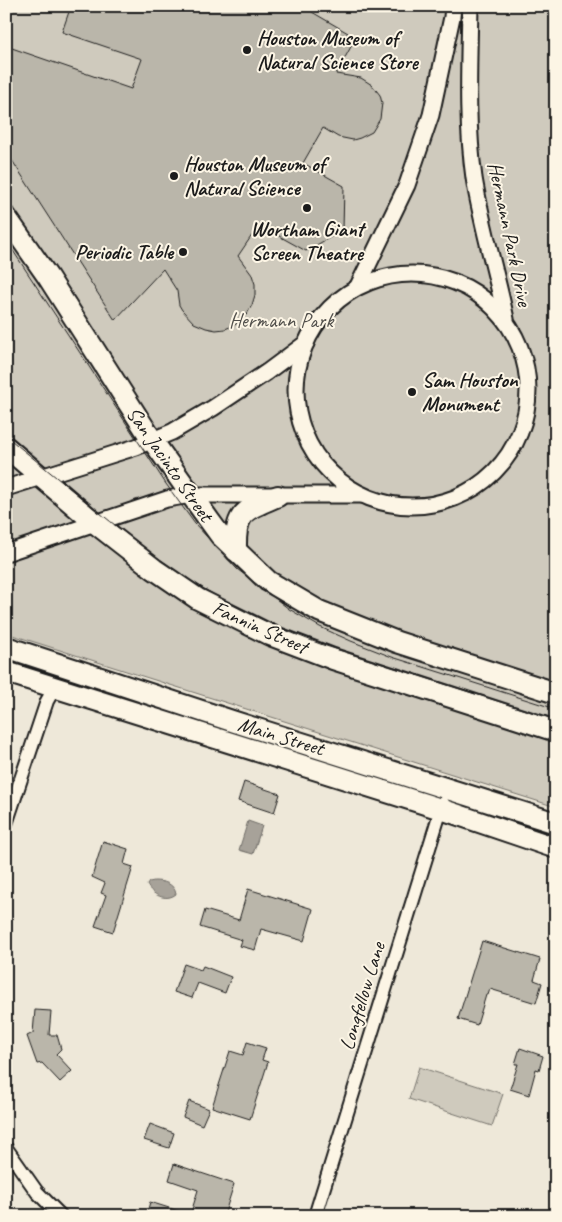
<svg xmlns="http://www.w3.org/2000/svg" width="562" height="1222" viewBox="0 0 562 1222" font-family="Caveat,sans-serif">
	<rect width="100%" height="100%" fill="#eee8d9"/>
	<filter id="ink" filterUnits="userSpaceOnUse"><feTurbulence type="fractalNoise" baseFrequency=".02" numOctaves="2"/><feDisplacementMap in="SourceGraphic" scale="10" xChannelSelector="R" yChannelSelector="G"/><feConvolveMatrix kernelMatrix="1 2 1 2 8 2 1 2 1" color-interpolation-filters="sRGB"/></filter>
	<g filter="url(#ink)">
		<g fill="#cfcabd" stroke="#76736c">
			<path d="M6,6H556V807L6,633Z"/>
			<path d="M419,1067L503,1094L492,1126L409,1099Z"/>
		</g>
		<g fill="#a7a299" stroke="#6f6c67">
			<path d="M248,821L262,826L253,854L239,850Z"/>
			<path d="M154,881C163,881 174,883 176,894C166,902 152,895 147,885L149,882Z"/>
		</g>
		<g fill="#bab6aa" stroke="#1c1c1c">
			<path d="M71,6H314L312,12L348,33L345,38L353,43L336,74L361,78L372,85L380,95L382,103L380,119L372,132L360,138L353,140L338,137L323,128L303,163L344,186L343,230L306,251L259,225L238,256L252,275L255,284V295L252,305L247,314L235,325L225,329L216,330L206,328L194,323L182,310L179,305L177,291L163,269L115,320L6,151V46L131,89L142,59L62,32Z"/>
			<path d="M244,782L280,794L274,813L238,801Z"/>
			<path d="M103,841L128,849L124,864L133,867L113,932L95,926L106,895L101,893L105,883L92,877Z"/>
			<path d="M248,889L313,909L304,941L261,929L255,950L240,946L242,940L200,927L205,910L239,920Z"/>
			<path d="M482,941L540,959L534,980L542,983L536,1003L490,989L488,995H486L477,1025L458,1019Z"/>
			<path d="M184,964L201,970L203,966L231,977L225,993L198,983L192,998L174,992Z"/>
			<path d="M35,1010L51,1011L49,1035H57L61,1049L56,1054L72,1071L60,1082L42,1063L37,1064L27,1036L33,1033Z"/>
			<path d="M247,1042L266,1048L262,1060L268,1062L250,1119L212,1107L230,1051L243,1055Z"/>
			<path d="M520,1048L543,1056L539,1070L536,1069L529,1095L510,1089L518,1064H515Z"/>
			<path d="M189,1101L209,1109L202,1125L183,1117Z"/>
			<path d="M150,1124L174,1133L169,1148L144,1140Z"/>
			<path d="M174,1164L234,1184L224,1216H190L198,1190L169,1180Z"/>
			<path d="M150,1202L185,1213L184,1216H146Z"/>
		</g>
		<g fill="none" stroke-linecap="round" stroke-linejoin="round">
			<g stroke="#1c1c1c" stroke-width="16">
				<g id="minor">
					<path d="M6,824L47,701L55,687"/>
					<path d="M6,1148L37,1192L61,1216"/>
					<path d="M315,1216L443,803"/>
				</g>
			</g>
			<g stroke="#1c1c1c" stroke-width="19">
				<g id="tertiary">
					<path d="M470,6C469,64 466,121 474,178C482,226 496,272 506,319"/>
					<circle cx="412" cy="390" r="116"/>
					<path d="M358,286L407,185L431,115L452,17L453,6"/>
					<path d="M6,488L136,447L172,432L213,408L267,372L306,343"/>
					<path d="M6,553L167,499L191,495H361"/>
				</g>
			</g>
			<g stroke="#1c1c1c" stroke-width="24">
				<g id="primary">
					<path d="M6,217L48,277L152,440L209,520L220,535L268,581L319,611L397,642L556,693"/>
					<path d="M6,447L95,523L154,569L198,599L270,635L333,659L556,731"/>
					<path d="M236,551C235,510 244,511 278,496"/>
					<path d="M6,647L235,722L556,823"/>
					<path d="M6,672L441,809L556,848"/>
				</g>
			</g>
			<use href="#minor" stroke="#fcf5e5" stroke-width="12"/>
			<use href="#tertiary" stroke="#fcf5e5" stroke-width="15"/>
			<use href="#primary" stroke="#fcf5e5" stroke-width="20"/>
			<g stroke="#1c1c1c" stroke-width="1">
				<path d="M6,240L166,484L195,524L237,569L289,609L320,627L351,641L392,657L556,709"/>
				<path d="M6,436C53,474 98,513 146,549C165,563 185,578 206,590C243,612 282,630 323,645L556,720"/>
			</g>
		</g>
	</g>
	<g fill="#1c1c1c" stroke="#fcf5e5" stroke-width="2">
		<circle cx="247" cy="50" r="5"/>
		<circle cx="174" cy="176" r="5"/>
		<circle cx="307" cy="208" r="5"/>
		<circle cx="183" cy="252" r="5"/>
		<circle cx="412" cy="392" r="5"/>
	</g>
	<g text-anchor="middle" stroke-width="4" stroke-linejoin="round" paint-order="stroke">
		<g font-size="21" font-weight="bold" fill="#1c1c1c" stroke="#fcf5e5" text-anchor="start">
			<text x="257" y="45">Houston Museum of<tspan x="257" dy="24">Natural Science Store</tspan></text>
			<text x="184" y="171">Houston Museum of<tspan x="184" dy="24">Natural Science</tspan></text>
			<text x="307" y="236" text-anchor="middle">Wortham Giant<tspan x="307" dy="24">Screen Theatre</tspan></text>
			<text x="173" y="259" text-anchor="end">Periodic Table</text>
			<text x="422" y="387">Sam Houston<tspan x="422" dy="24">Monument</tspan></text>
		</g>
		<g font-size="21" fill="#1c1c1c" stroke="#fcf5e5">
			<text transform="translate(510 234) rotate(78)" y="7">Hermann Park Drive</text>
			<text transform="translate(170 464) rotate(55)" y="7">San Jacinto Street</text>
			<text transform="translate(260 627) rotate(24)" y="7">Fannin Street</text>
			<text transform="translate(281 736) rotate(17)" y="7">Main Street</text>
			<text transform="translate(362 996) rotate(-73)" y="7">Longfellow Lane</text>
		</g>
		<g font-size="21" fill="#52504c" stroke="#fcf5e5">
			<text x="281" y="327">Hermann Park</text>
		</g>
	</g>
	<rect width="562" height="1222" fill="none" stroke="#fcf5e5" stroke-width="25"/>
	<rect x="12" y="12" width="537" height="1197" fill="none" stroke="#1c1c1c" stroke-width="2" filter="url(#ink)"/>
</svg>
